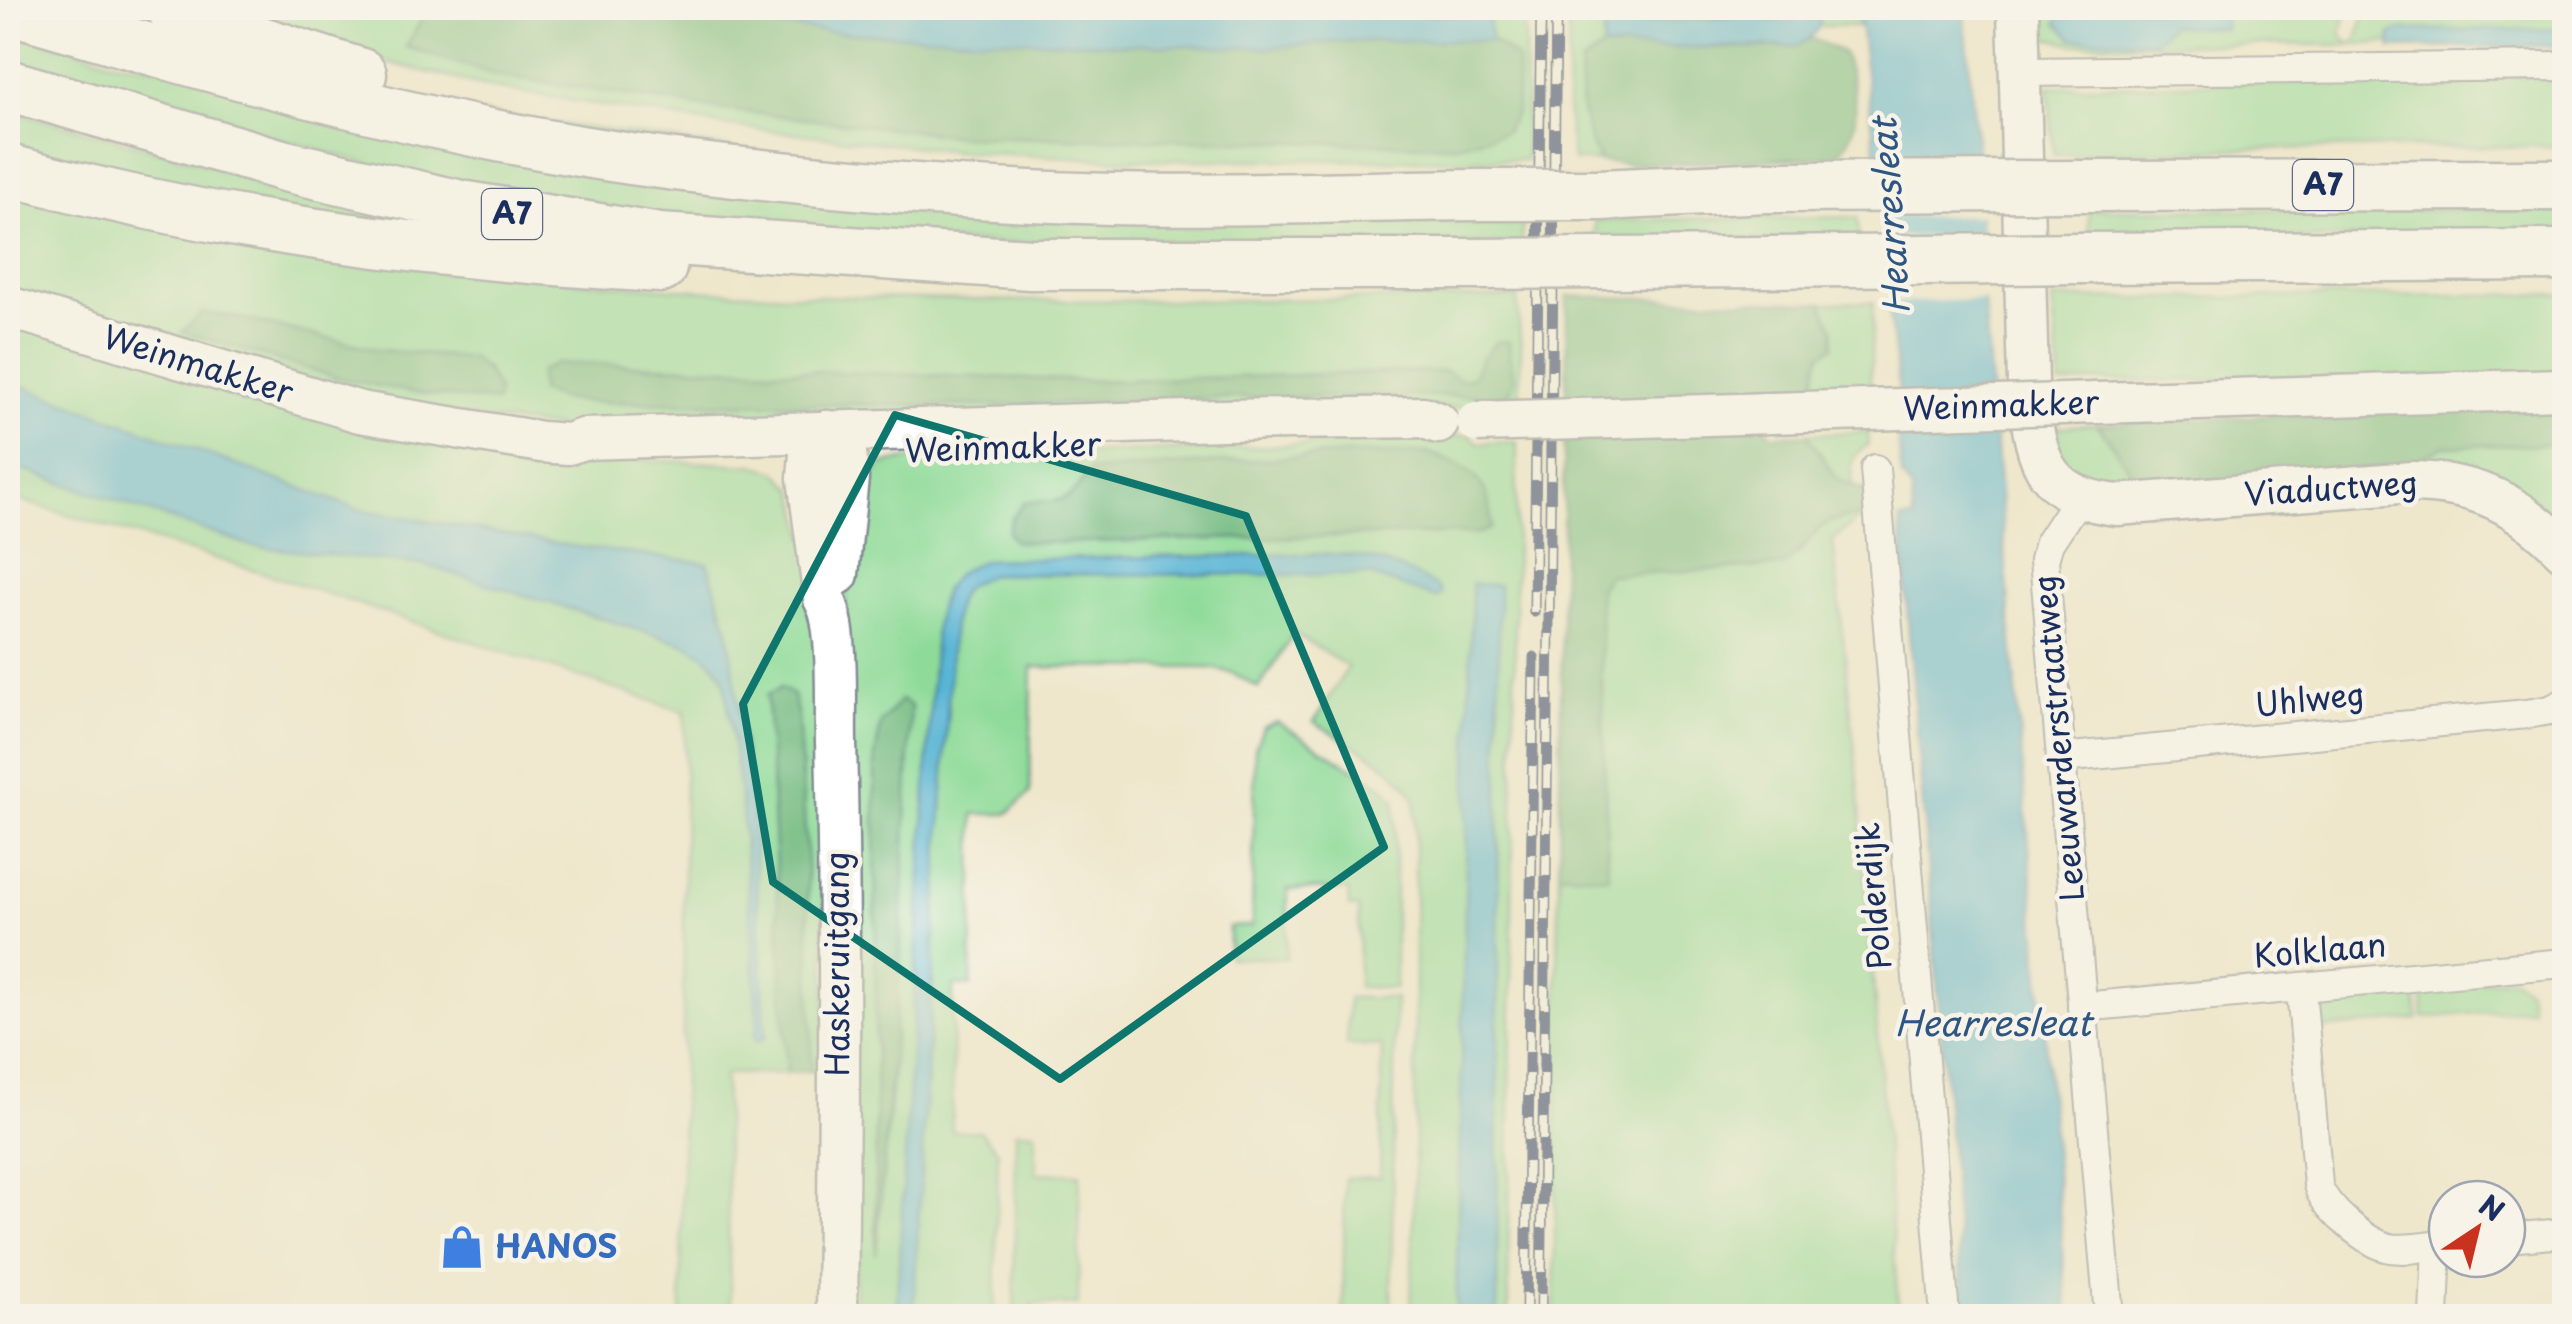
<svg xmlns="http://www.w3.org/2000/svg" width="2572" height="1324" viewBox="0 0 2572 1324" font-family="'Playpen Sans',sans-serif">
	<rect width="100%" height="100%" fill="#f7f3e8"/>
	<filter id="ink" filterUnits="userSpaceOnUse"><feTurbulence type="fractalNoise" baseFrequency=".01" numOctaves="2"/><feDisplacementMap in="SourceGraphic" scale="20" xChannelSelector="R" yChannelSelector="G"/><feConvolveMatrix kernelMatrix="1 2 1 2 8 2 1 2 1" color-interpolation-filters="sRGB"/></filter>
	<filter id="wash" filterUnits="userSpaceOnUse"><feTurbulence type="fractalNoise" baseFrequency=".0048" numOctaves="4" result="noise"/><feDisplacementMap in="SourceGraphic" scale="40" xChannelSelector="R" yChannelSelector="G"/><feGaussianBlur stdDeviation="2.25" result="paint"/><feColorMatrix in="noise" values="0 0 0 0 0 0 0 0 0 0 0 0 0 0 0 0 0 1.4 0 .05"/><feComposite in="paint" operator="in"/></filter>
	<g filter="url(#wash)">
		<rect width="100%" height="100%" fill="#efe7cc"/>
		<g fill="#8edb99" stroke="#54857c" stroke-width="2.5" fill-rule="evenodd">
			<path d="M213,8H428L407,47L496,75L726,110L964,136L1458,145L1518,59L1491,40L1488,16L1503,8H1525L1526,160H1124L964,152L719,125L489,87L398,65Z"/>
			<path d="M1569,8H1747V16L1604,25L1603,48L1581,64C1580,98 1581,131 1600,161H1573L1567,107Z"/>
			<path d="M1819,8H1858L1859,26H1820Z"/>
			<path d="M2044,8H2062L2058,23L2073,39L2154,40L2171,25L2225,29L2226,10L2212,8H2347L2341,34L2350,45L2357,39L2366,8H2564V29L2401,30L2391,34V42L2350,45L2073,44L2044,37Z"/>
			<path d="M8,27L109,60L1217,217L1523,220L1522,244L991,243L760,234L419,178L8,63Z"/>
			<path d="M2564,75V146L2238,149L2054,155L2048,87Z"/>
			<path d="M8,110L455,230L393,241L8,160Z"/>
			<path d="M8,178L583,282C893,308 1206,301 1517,297L1521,349L1519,399L1477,400L1475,407L583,430L428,413L8,292ZM202,313L235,317L379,350L470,358L486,369L498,390L183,332ZM1482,358L1506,395L1219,398L996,406L590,402L596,364L1098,381L1444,371L1462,380L1473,377Z"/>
			<path d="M2088,209L2564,210V241L2089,236Z"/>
			<path d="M1857,217L1860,238L1595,243V220Z"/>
			<path d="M2564,294V377L2096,381L2061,385L2052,299Z"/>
			<path d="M1873,302L1870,390H1817C1813,367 1822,350 1834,330L1822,303Z"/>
			<path d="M8,321L533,455L753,465L776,471L795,490L819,596L827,1070L811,1071L807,862L798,717L793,695L767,696L787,1073L724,1074L731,1316H681L685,712L271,575L8,497V465L252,546L425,565L686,644C703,654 720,664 725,683L742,808L758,1026L754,1036L757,1041L765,1037L752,811L728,629L708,564L572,546L357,509L8,381Z"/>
			<path d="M2097,424L2143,489L2078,480L2058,457L2057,427Z"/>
			<path d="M1869,432L1868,445C1850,456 1850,465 1852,485L1838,480L1807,434Z"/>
			<path d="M1470,435L1478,443L1517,442L1508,1316H1497L1499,586L1473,584L1456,1316H1411L1415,1161V802C1403,766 1346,742 1314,722L1348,667L1294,633L1259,688L1233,673L1212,668L1032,667L1030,793L1007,814H974L971,985L953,986L952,1131H980L998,1151L995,1316H913L952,633C957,596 955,586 994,574L1369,575L1401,585L1436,586C1397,565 1372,556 1328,554L987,560C947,571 940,592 935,630L896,1316H855L845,616L847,556L864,482L884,464L914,458L1236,448ZM1429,453L1491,527L1479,533L1039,543L1024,503C1062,501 1068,505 1089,471L1346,454ZM900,700L911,706L892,1081L877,1241L875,757Z"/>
			<path d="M2564,444V533L2499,480L2469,468L2396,470L2444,446Z"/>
			<path d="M1862,516L1833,540L1858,781L1899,1316H1554L1559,873L1608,876L1599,589L1608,575L1799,554C1821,524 1824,519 1862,516Z"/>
			<path d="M1277,722L1384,787L1395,800V988L1358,987L1359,908L1349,907L1348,890L1288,889L1286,958H1229V927L1252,926L1255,749L1263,728Z"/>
			<path d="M2513,978L2528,990L2531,1008L2424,1018L2421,987Z"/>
			<path d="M2415,987L2418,1019L2323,1029L2320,999Z"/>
			<path d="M1348,998H1395L1391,1316H1343L1345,1178L1380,1177L1382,1046L1347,1045Z"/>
			<path d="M1016,1131L1036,1132V1173L1080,1174L1078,1305L1033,1304V1316H1014Z"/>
		</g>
		<g fill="#72bb81" stroke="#467570" stroke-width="2.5">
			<path d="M428,8H626L720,21L1120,44L1266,48L1348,41L1491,40L1518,59L1517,112L1505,132L1458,145L964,136L726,110L496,75L406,47Z"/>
			<path d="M1399,8H1503L1488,16L1403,13Z"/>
			<path d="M1810,38L1843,52C1851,75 1861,112 1851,135C1848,143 1842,150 1838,157L1632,165L1600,161C1581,131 1580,98 1581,64L1603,48H1754L1797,46Z"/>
			<path d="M1567,296L1822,303L1834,330V346L1820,354L1815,379L1817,390L1771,391L1764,399L1619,404L1610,396L1566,397Z"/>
			<path d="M202,313L235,317L379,350L470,358L485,369L498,391L496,402L416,393L338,378L182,332Z"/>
			<path d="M1509,341L1514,383L1506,395L1219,398L996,406L590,402L563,399L540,391L539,372L555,364H596L1098,381L1444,371L1462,380L1473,377L1482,358L1496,342Z"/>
			<path d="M2564,401V444L2444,446L2396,470L2143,489L2098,424Z"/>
			<path d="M1765,426L1772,435L1807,434L1838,480L1867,491L1869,504L1862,516C1806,520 1822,536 1783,566L1608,575L1599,589L1608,877L1559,873L1564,441L1612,439L1621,431Z"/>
			<path d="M1429,453C1471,468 1492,479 1491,528L1480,533L1039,543L1013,541L1008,532L1011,520L1024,502C1062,501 1069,505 1089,471L1346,454Z"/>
			<path d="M781,688L793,695L798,717L807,862L812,1044L811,1071L787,1073L767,695Z"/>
			<path d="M901,700L911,706L900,961L876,1254L875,757L881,723Z"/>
		</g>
		<g fill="#58b5d6" stroke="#3a729a" stroke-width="2.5">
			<path d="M626,8H1365L1368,12L1488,16L1491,40L1348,41L1266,48L1120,44L846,33L720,21Z"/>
			<path d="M1747,8H1752L1753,16L1791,22L1797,15V8H1819L1820,26L1810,38L1797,46L1603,48L1604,25L1735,17L1747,16Z"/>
			<path d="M1858,8H1964L1978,160L1983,290L2068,1316H1964L1900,520L1913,519L1912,491L1902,477L1898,440L1900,400L1887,292L1883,211Z"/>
			<path d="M2062,8H2212L2226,10L2225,29L2171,25L2154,41L2073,39L2057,23Z"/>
			<path d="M2564,29V46L2391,48V34L2401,30Z"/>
			<path d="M8,381L357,509L572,546L707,563L728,629L752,811L766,1037L757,1041L754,1036L758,1026L742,808L725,683C720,664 703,654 686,644L425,565L252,546L8,465Z"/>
			<path d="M1328,554C1372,556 1397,565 1436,586L1441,591V596L1436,598L1369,575L994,574C955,586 957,596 952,633L913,1316H896L935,630C940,592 947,571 987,560Z"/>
			<path d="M1472,584L1499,585L1497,1316H1456Z"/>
		</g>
		<g fill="#efe7cc">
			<path d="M1983,155L1986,215L1878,217L1870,157Z"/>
			<path d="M1987,236L1989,300L1883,302L1879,237Z"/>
		</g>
	</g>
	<g filter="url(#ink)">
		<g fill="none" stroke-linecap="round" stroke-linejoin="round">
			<g stroke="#858b95" stroke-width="32">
				<g id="street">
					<path d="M2019,72L2564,66"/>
					<path d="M1875,469L1945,1316"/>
					<path d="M2079,497L2049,543L2044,560L2109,1316"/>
					<path d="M2061,758L2527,714L2550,710L2564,703"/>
					<path d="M2301,989L2318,1185C2324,1208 2366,1243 2390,1248C2408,1251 2429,1246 2447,1244"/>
					<path d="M2082,1007L2564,963"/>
					<path d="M2507,1238L2564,1233"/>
					<path d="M2434,1316L2437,1245"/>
				</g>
			</g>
			<g stroke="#858b95" stroke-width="45">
				<g id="secondary">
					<path d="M2018,8L2028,383C2034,450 2037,497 2117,505L2412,482C2478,483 2518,504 2564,550"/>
					<path d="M8,307L360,412L541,442L568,444L583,439L1222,420L1423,417L1438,423"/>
					<path d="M2097,403L2564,389"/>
					<path d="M1611,418L1771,413"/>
					<path d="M827,431L810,454L808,478L824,599C840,625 835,709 836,742C841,934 839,1125 837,1316"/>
					<path d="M827,431L846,453L848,478L838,574"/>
				</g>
			</g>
			<g stroke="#858b95" stroke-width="55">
				<g id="highway">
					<path d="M8,8C227,72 448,137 675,165C820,183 966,195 1111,199C1234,202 1358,196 1481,195"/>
					<path d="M172,8L233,33L361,74"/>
					<path d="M8,85L285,166L461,206L659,239L1030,264H1477"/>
					<path d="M8,170C226,229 436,255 661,267"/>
					<path d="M2081,186L2564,185"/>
					<path d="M1600,195L1767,187"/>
					<path d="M2082,258L2564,255"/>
					<path d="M1602,263L1767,262"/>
				</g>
			</g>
			<use href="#street" stroke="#fff" stroke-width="28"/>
			<use href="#secondary" stroke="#fff" stroke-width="40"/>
			<use href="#highway" stroke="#fff" stroke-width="50"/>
			<g stroke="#1b2f5e" stroke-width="11">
				<g id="rail">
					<path d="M1534,612L1541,8"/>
					<path d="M1526,1316L1534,657"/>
					<path d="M1541,1316L1556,8"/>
				</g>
			</g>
			<use href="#rail" stroke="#f7f3e8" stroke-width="8" stroke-dasharray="22" stroke-linecap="butt"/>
			<g stroke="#858b95" stroke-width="45" stroke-linecap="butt">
				<g id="secondary-bridge">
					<path d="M1771,413L2097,403"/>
					<path d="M1477,422L1611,418"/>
				</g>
			</g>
			<g stroke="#858b95" stroke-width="55" stroke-linecap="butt">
				<g id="highway-bridge">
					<path d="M1767,187L2081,186"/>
					<path d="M1481,195H1600"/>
					<path d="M1767,262L2082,258"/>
					<path d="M1477,264L1602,263"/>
				</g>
			</g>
			<use href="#secondary-bridge" stroke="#fff" stroke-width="40"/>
			<use href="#highway-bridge" stroke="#fff" stroke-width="50"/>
		</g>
	</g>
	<path d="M0 0H2572V1324H0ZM895,415L1246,516L1384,847L1060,1079L773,882L743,704Z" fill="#efe7cc" fill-opacity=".55" fill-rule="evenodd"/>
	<path fill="none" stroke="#0f766e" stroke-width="8" stroke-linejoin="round" d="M895,415L1246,516L1384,847L1060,1079L773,882L743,704Z"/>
	<defs>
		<g id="shop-bare" transform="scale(3.45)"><path d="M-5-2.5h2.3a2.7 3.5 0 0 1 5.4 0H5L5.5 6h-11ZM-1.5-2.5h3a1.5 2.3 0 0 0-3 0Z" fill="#3f7fe0" stroke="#f7f3e8" stroke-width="2.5" paint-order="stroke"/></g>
	</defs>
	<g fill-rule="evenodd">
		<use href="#shop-bare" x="462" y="1247"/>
	</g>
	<g text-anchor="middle" stroke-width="9" stroke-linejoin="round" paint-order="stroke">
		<g fill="#f7f3e8" stroke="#5d6a87" stroke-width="2.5">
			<rect x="2293" y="160" width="60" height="50" rx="8"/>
			<rect x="482" y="189" width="60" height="50" rx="8"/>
		</g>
		<g font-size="30" font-weight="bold" fill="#1b2f5e">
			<text x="2323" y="195">A7</text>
			<text x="512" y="224">A7</text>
		</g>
		<g font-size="32" fill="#1b2f5e" stroke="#f7f3e8">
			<text transform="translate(198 365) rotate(17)" y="11">Weinmakker</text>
			<text transform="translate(2001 406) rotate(-2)" y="11">Weinmakker</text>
			<text transform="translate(1003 448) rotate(-2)" y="11">Weinmakker</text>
			<text transform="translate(2331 489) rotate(-4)" y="11">Viaductweg</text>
			<text transform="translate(2310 700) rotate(-6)" y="11">Uhlweg</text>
			<text transform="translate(2059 738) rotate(-95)" y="11">Leeuwarderstraatweg</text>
			<text transform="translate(1874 896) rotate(-95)" y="11">Polderdijk</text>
			<text transform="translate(2320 951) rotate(-5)" y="11">Kolklaan</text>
			<text transform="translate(838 964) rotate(-90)" y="11">Haskeruitgang</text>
		</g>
		<g font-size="32" font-weight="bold" fill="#366cbe" stroke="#f7f3e8" text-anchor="start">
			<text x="495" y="1258">HANOS</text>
		</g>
		<g font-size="35" font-style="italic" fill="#2d5782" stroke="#f7f3e8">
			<text transform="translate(1891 216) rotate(-94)" y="12">Hearresleat</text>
			<text x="1993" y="1036">Hearresleat</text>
		</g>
	</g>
	<rect width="2572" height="1324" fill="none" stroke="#f7f3e8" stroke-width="40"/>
	<g transform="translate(2477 1229) rotate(35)"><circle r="48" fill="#f7f3e8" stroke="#9fa5b1" stroke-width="2.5"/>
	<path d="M0-8L18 38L0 25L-18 38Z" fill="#c8321e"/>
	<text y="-15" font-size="28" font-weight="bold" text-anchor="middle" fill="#1b2f5e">N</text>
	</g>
</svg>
